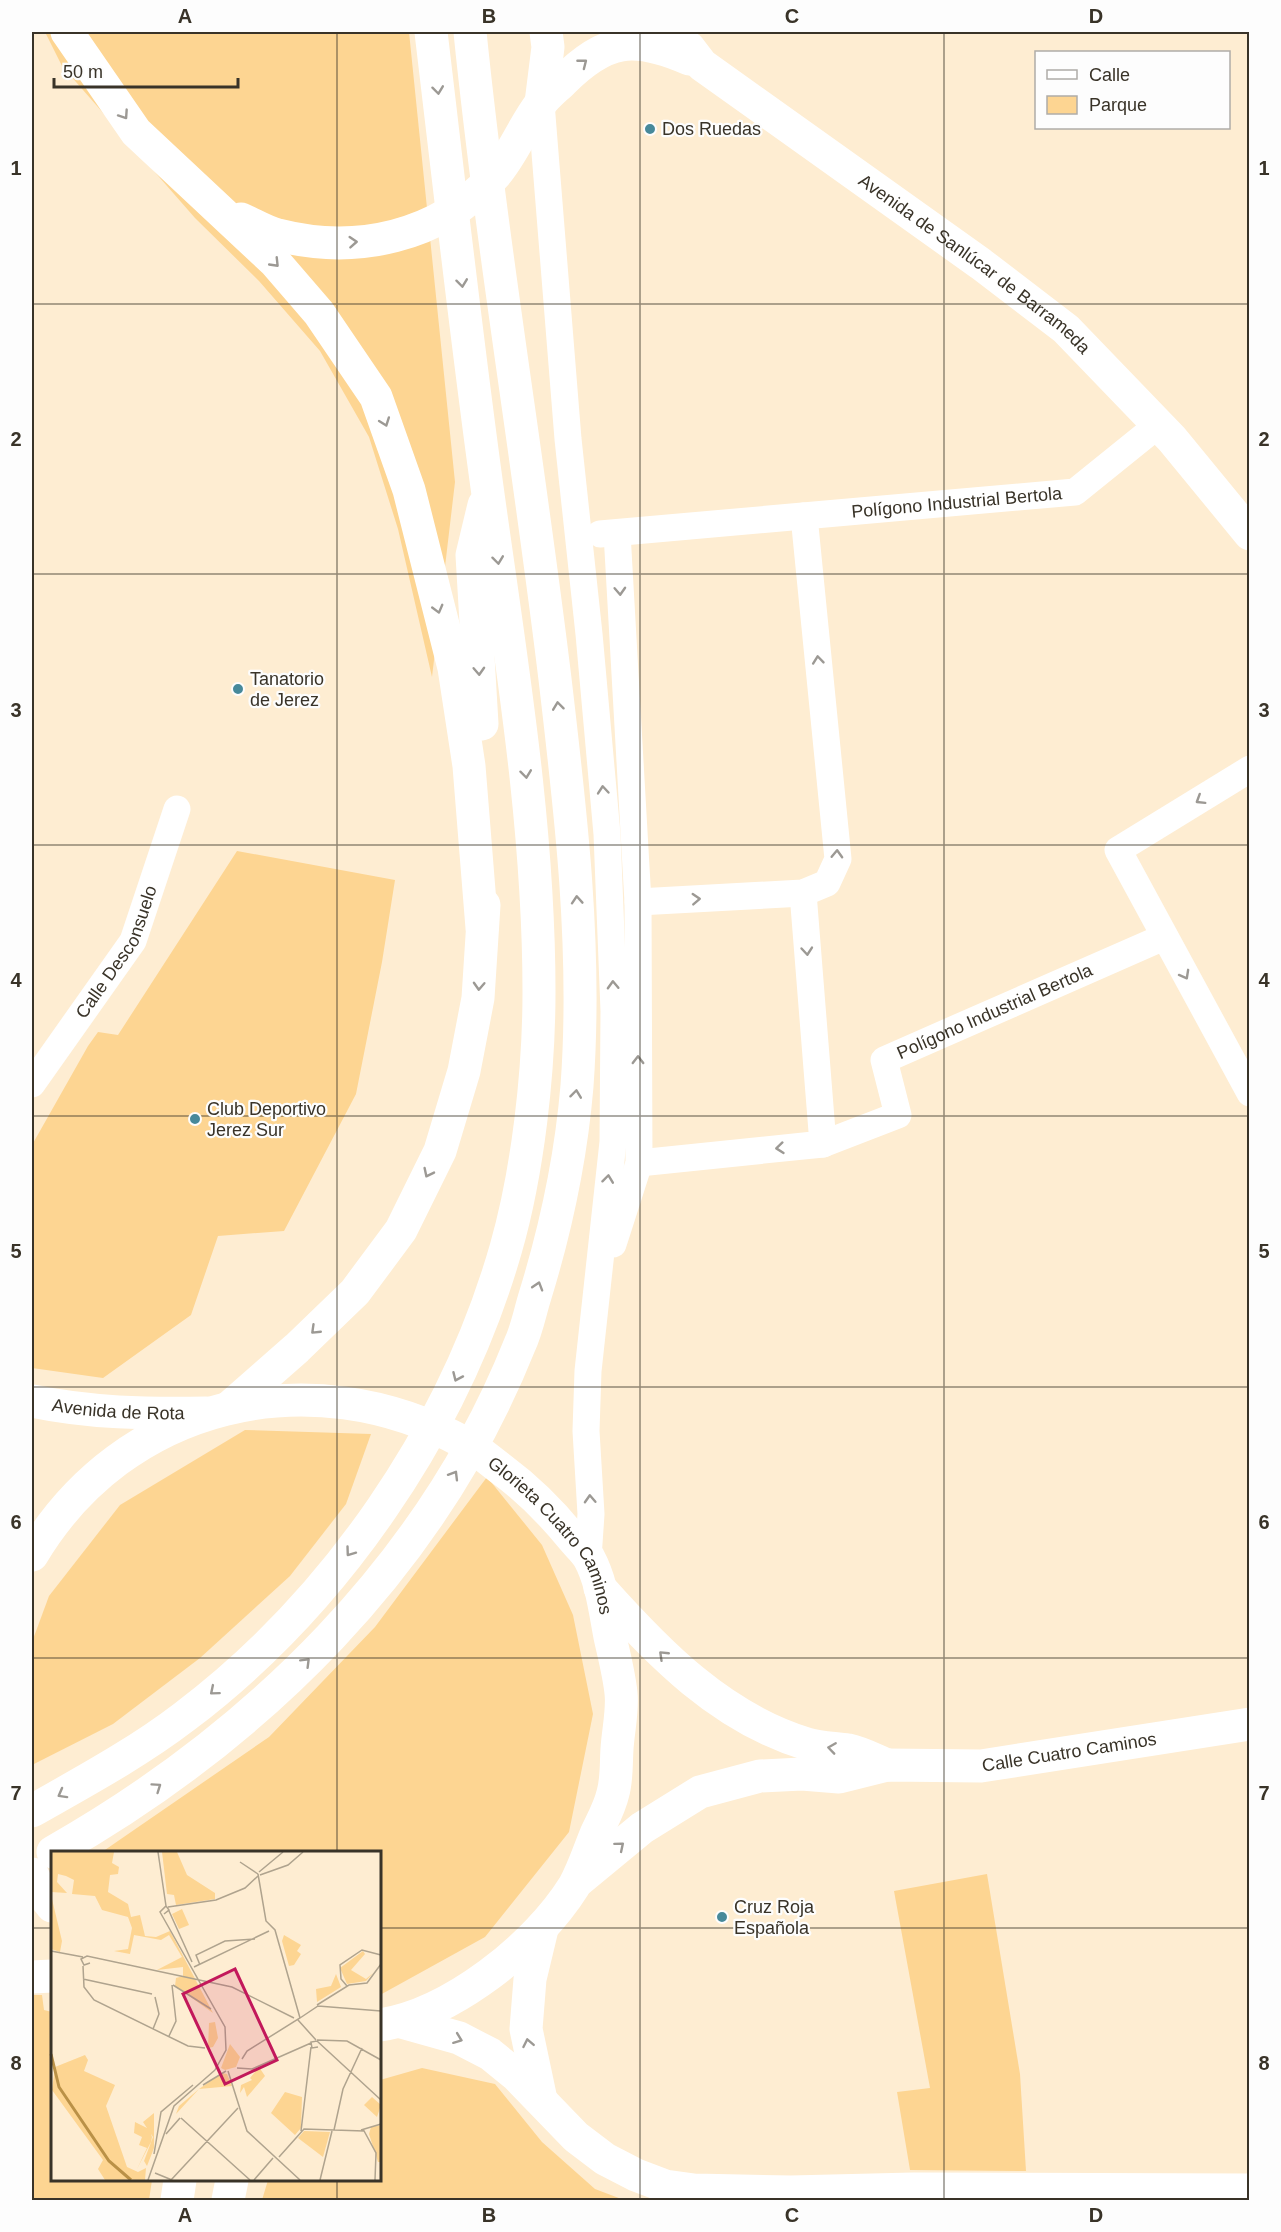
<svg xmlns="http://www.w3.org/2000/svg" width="1281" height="2232" viewBox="0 0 1281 2232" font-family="Arial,sans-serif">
	<rect width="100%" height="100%" fill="#feedd2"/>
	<g fill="#fdd592">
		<path d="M45,32H409L455,482L432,677L398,529L369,437L320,351L259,281L195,218L62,66Z"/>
		<path d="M237,851L395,880L382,962L356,1094L284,1231L218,1236L191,1315L103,1378L32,1368V1145L88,1046L98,1032L118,1035Z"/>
		<path d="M245,1430L371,1434L346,1504L290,1576L200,1658L113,1724L32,1765V1642L49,1596L120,1505Z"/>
		<path d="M487,1477L542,1545L573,1615L593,1714L569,1832L485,1937L380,1995V1852H102L269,1737L375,1627Z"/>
		<path d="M987,1874L1020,2074L1026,2171L910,2170L897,2092L930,2088L894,1891Z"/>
		<path d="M32,1995H42L44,2010L52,2012V2180H152L149,2200H32Z"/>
		<path d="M422,2068L495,2084L542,2142L595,2189L624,2200H262L268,2180H380V2080Z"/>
	</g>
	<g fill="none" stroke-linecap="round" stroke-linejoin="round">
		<g stroke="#fff" stroke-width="27">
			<path d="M541,103L568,439L589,634L607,834L614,1011L613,1142L588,1371L586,1431L591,1514L588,1558"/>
			<path id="s1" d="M600,534L1075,492L1158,425"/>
			<path d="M1250,769L1118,850L1250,1093"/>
			<path d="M638,902L803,893L827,883L838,859L804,516"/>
			<path id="s2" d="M32,1084L133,941L177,809"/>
			<path id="s3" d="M823,1144L898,1115L884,1060L1164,937"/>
			<path d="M639,1163L823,1144L803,893"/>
			<path d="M613,1244L639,1163L638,902L617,533"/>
		</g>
		<g stroke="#fff" stroke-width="33">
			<path id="s4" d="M32,1401C90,1413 146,1414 206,1413"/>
			<path d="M32,1977L52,1976"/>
			<path d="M402,2022L459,2038L490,2054L517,2076L576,2137L605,2159L636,2175L665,2186L694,2190L791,2192L913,2189L1250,2190"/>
			<path d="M541,2100L526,2029L530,1979L542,1929"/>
		</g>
		<g stroke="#fff" stroke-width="33">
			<path d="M67,32L136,132L275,262L319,313L376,397L409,490L454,668L469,766L482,928"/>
			<path id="s5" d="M666,32L689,48L702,65L981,264L1066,329L1172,439L1250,534"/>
			<path d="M541,103L548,47L546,32"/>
			<path d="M241,219C253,224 265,232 278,235C356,255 439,237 494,176C513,155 523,126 541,103C547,95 556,88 563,81C606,38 634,35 689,59"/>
			<path d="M482,724L472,555L484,505"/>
			<path d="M231,1406L297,1348L355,1292L401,1230L440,1151L464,1071L478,998L484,905"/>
			<path id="s6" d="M32,1555C124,1401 310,1358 465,1443C478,1450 489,1460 501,1469C528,1489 552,1513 573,1539C578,1545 585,1551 589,1558C602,1582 605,1611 610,1637C614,1655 619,1674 621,1693C623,1711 618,1731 617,1749C616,1763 617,1779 613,1793C610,1807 602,1821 596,1834C589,1851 583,1870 574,1886C536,1947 451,2014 380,2025"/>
			<path d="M600,1588C658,1653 721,1718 807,1744C820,1748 835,1748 848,1750C862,1753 875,1760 887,1765"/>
			<path d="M32,1811C83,1782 137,1753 184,1717C335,1603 454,1430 506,1248C528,1171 539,1072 539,992C539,822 510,654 487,487C466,335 449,183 431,32"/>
			<path d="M53,1852C257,1736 432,1565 520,1344C527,1329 530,1312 535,1296C556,1228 571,1157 577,1086C587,950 571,814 555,679C529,463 492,248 470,32"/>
			<path d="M32,1874L41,1892L52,1906"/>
			<path id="s7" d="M579,1880L642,1828L700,1792L760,1776L802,1774L839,1777L887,1765L981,1766L1250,1724"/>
			<path d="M177,2200L180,2180"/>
			<path d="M228,2200L232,2180"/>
		</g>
	</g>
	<defs><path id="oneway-chevron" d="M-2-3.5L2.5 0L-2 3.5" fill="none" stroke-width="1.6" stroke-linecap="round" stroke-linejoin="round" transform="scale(1.5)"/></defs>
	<g stroke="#9c9994">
		<use href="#oneway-chevron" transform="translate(583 63) rotate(-38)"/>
		<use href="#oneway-chevron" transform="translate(438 90) rotate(83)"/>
		<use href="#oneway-chevron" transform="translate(124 115) rotate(56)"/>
		<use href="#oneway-chevron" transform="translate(353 242) rotate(-4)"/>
		<use href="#oneway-chevron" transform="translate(275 263) rotate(46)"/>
		<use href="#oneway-chevron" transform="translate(462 283) rotate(83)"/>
		<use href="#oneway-chevron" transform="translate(385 422) rotate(70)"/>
		<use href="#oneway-chevron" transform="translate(498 560) rotate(83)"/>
		<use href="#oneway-chevron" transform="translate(620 591) rotate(87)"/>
		<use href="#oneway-chevron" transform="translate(438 609) rotate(75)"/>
		<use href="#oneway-chevron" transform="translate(818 660) rotate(-96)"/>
		<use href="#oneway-chevron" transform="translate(479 671) rotate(87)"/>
		<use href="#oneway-chevron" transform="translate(558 706) rotate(-97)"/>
		<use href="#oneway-chevron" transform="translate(526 774) rotate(83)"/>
		<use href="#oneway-chevron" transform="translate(603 790) rotate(-95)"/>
		<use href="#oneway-chevron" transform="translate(1200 800) rotate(148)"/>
		<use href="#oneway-chevron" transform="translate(837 854) rotate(-88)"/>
		<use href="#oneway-chevron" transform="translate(696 899) rotate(-3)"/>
		<use href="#oneway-chevron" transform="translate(577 900) rotate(-94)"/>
		<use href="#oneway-chevron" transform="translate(807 951) rotate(85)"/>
		<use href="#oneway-chevron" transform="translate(1185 975) rotate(61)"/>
		<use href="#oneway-chevron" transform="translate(613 985) rotate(-92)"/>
		<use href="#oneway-chevron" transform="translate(479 986) rotate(93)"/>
		<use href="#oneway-chevron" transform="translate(638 1060) rotate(-90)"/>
		<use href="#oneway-chevron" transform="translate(576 1094) rotate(-83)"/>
		<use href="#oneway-chevron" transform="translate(780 1148) rotate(174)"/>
		<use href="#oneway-chevron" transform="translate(428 1173) rotate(116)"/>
		<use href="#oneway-chevron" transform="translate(608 1179) rotate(-83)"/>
		<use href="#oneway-chevron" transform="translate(538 1286) rotate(-73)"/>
		<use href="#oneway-chevron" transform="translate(315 1330) rotate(136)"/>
		<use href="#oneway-chevron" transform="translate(457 1377) rotate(114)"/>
		<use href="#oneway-chevron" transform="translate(454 1475) rotate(-59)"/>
		<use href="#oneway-chevron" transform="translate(590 1499) rotate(-93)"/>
		<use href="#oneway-chevron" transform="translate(350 1552) rotate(126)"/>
		<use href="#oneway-chevron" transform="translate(663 1655) rotate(-136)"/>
		<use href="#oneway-chevron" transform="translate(306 1662) rotate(-45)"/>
		<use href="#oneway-chevron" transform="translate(214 1691) rotate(140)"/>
		<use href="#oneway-chevron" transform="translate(832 1748) rotate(-172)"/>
		<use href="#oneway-chevron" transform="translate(157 1787) rotate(-35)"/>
		<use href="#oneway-chevron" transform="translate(62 1794) rotate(151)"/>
		<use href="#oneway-chevron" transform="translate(620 1846) rotate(-40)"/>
		<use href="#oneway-chevron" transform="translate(458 2039) rotate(21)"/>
		<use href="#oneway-chevron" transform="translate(528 2043) rotate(-101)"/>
	</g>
	<path fill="none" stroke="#393328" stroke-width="1.5" stroke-opacity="0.55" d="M337,32V1852M640,32V2200M944,32V2200M32,304H1250M32,574H1250M32,845H1250M32,1116H1250M32,1387H1250M32,1658H1250M32,1928H52M380,1928H1250M337,2180V2200"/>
	<g fill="#47899a" stroke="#fdfdfd" stroke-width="2">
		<circle cx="650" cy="129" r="6"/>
		<circle cx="238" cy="689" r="6"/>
		<circle cx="195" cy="1119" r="6"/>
		<circle cx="722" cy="1917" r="6"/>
	</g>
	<g text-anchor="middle" stroke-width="4.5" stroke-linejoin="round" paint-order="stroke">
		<g font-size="18" fill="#393328" stroke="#fdfdfd" text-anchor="start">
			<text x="662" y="135">Dos Ruedas</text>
			<text x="250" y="685">Tanatorio<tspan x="250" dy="21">de Jerez</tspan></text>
			<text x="207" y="1115">Club Deportivo<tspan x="207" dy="21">Jerez Sur</tspan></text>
			<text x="734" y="1913">Cruz Roja<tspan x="734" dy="21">Española</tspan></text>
		</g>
		<g font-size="18" fill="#393328" stroke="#fdfdfd">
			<text dy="6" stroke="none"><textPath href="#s5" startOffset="387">Avenida de Sanlúcar de Barrameda</textPath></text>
			<text dy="6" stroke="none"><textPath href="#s1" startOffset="358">Polígono Industrial Bertola</textPath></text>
			<text dy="6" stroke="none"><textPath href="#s2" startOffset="158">Calle Desconsuelo</textPath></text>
			<text dy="6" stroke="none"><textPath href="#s3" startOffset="258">Polígono Industrial Bertola</textPath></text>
			<text dy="6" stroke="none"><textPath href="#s4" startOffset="87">Avenida de Rota</textPath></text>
			<text dy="6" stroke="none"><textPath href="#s6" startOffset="626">Glorieta Cuatro Caminos</textPath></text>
			<text dy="6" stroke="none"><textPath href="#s7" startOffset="524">Calle Cuatro Caminos</textPath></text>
		</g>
	</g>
	<g transform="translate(51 1851)">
		<rect width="330" height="330" fill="#feedd2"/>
		<path d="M0,1H63L61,12L68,16L67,23L59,24L57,41L77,53L80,66L89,64L94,85L105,86L119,80L162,162L124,135L125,127L132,125V116L106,119L131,106L118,84L110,89L83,84L79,103L63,100L77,98L81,77L77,66L51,59L44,45L21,43L23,29L15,25L7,23L6,31L16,42L0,41ZM111,1H126L136,24L164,42V48L125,54L123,44L116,43ZM0,44L11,90L9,101L0,98ZM131,58L138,74L128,78L121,63ZM233,84L250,94L246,100L250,103L243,114L238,115L231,90ZM312,100L314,103L300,119L315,128L322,122L315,130L296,133L289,117ZM285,123L290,136L266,151L265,138L280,135ZM164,171L167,187L162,196L157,197L158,172ZM179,193L189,206L185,216L174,219L170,217ZM34,204L37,209L33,220L64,234L55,255L76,316L87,321L95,317L94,329H54L47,318L52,309L1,239L4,216ZM208,216L214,225L196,246L193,236L189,242L190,234L201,229L199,227ZM171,222L176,223L181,235L148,238L125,263L128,255L148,238ZM234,241L251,246L250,277L244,284L220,262ZM321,246L330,254L326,266L313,254ZM103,262V297L96,315L93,310L102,286L92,271ZM84,271L98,278L101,286L100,291L86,318L96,297L88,294L91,286L83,282ZM330,274V311H327L318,283L320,276ZM253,280L279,281L272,306L247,287Z" fill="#fdd592"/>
		<path fill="none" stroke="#ba9147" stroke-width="3" d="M0,203L8,236L58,310L80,329"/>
		<path fill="none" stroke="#afa38e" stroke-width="1.5" d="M107,1L115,55M189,11L207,23M208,21L232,1M209,24L237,14L252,1M117,56L165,49L194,37L207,25M118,60L141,111M113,63L118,59L115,55L109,61L174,176L175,199L164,219M0,100L32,106M39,112L33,114L30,108L36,105L181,136L243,167M149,114L145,104L174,90L204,88M32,115L33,136L43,149L137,195L154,197M143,116L218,80M32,128L101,143M122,134L160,158M296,135L290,128L289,114L311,99L330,104M266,154L298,134L316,132L330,113M249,167L267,155L330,160M247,169L265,189M102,178L108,163L104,146M118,185L125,170L121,134M266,189L296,190L330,209M267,196L261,197L260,191L266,190L330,249M191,208L196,200L249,167L224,79L215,70L207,23M186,217L201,218L260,192M177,220L196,280L249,329M152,234L175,220M130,267L199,329M312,278L325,302L324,329M283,279L292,238L311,197M310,279L330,273M250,280L260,196M115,283L129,267M103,303L110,261L142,234M228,306L253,278L313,280M104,322L121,329M97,329L123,255L164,219M120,329L187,257M203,329L222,307M269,329L281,280"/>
		<path fill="#c2185b" fill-opacity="0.15" stroke="#c2185b" stroke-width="3" d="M184,118L226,209L174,233L132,143Z"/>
		<rect width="330" height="330" fill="none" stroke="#393328" stroke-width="3"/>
	</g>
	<rect width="1281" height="2232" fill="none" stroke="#fdfdfd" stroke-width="66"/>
	<rect x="1035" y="51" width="195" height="78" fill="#fdfdfd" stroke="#afaca8" stroke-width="1.5"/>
	<rect x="1047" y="70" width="30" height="9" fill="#ffffff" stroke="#afaca8" stroke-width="1.5"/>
	<text x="1089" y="81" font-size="18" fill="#393328">Calle</text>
	<rect x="1047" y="96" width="30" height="18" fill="#fdd592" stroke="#afaca8" stroke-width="1.5"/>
	<text x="1089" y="111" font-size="18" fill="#393328">Parque</text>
	<path d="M54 78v9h184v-9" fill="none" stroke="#393328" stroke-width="3"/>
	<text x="63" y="78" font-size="18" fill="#393328" stroke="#fdfdfd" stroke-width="4.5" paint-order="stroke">50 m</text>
	<rect x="33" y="33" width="1215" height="2166" fill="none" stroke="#393328" stroke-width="2"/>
	<g font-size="20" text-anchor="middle" font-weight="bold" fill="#393328">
		<text x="185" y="23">A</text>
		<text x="489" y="23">B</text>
		<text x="792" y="23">C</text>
		<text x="1096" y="23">D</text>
		<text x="16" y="175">1</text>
		<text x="1264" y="175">1</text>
		<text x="16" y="446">2</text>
		<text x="1264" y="446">2</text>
		<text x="16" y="717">3</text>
		<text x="1264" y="717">3</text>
		<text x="16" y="987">4</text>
		<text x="1264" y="987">4</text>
		<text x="16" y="1258">5</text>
		<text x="1264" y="1258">5</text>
		<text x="16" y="1529">6</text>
		<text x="1264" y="1529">6</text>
		<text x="16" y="1800">7</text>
		<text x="1264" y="1800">7</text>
		<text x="16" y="2070">8</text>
		<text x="1264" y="2070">8</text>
		<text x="185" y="2222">A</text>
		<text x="489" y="2222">B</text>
		<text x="792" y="2222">C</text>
		<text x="1096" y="2222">D</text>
	</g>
</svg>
